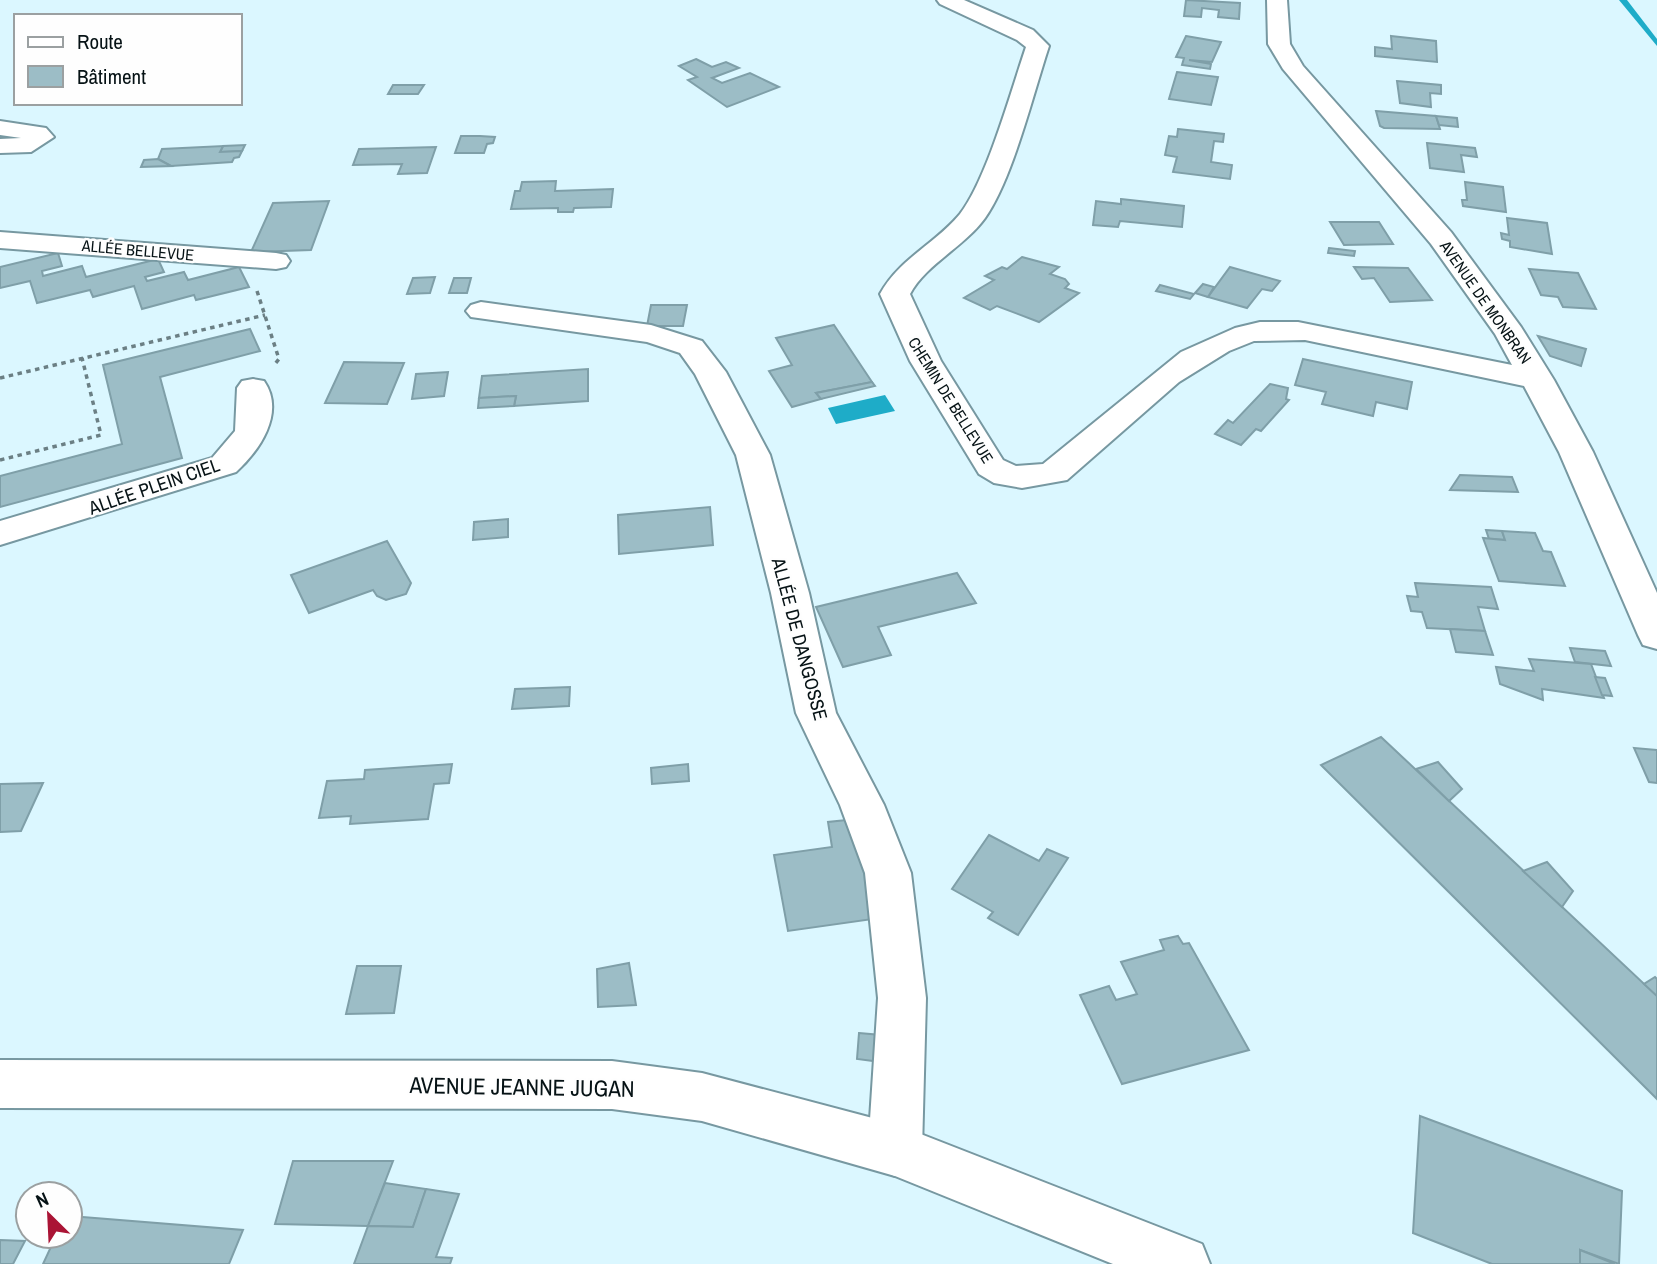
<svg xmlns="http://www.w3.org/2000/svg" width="1657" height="1264" viewBox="0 0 1657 1264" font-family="'Archivo Narrow',sans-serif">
	<rect width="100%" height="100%" fill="#dbf7ff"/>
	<path fill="#1eacc8" d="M885,395L895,411L836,424L828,408Z"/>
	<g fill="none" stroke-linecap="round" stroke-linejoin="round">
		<path fill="#1eacc8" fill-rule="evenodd" d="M1619,0H1627L1657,39V46Z"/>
	</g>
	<g fill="#9cbdc6" stroke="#7f9fa8" stroke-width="2">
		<path d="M1186,0L1240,3L1239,19L1218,17L1219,10L1202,8L1201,17L1184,16Z"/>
		<path d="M1186,36L1221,42L1212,62L1189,60L1211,64L1210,69L1182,65L1184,58L1176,57Z"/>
		<path d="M1391,36L1436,41L1437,62L1375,56V47L1392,49Z"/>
		<path d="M696,59L712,67L726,62L739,68L712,78L722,83L750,73L779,87L727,107L688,80L697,77L679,66Z"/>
		<path d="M1177,72L1218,77L1211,105L1169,99Z"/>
		<path d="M1397,81L1441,85V94L1430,93L1431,107L1400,103Z"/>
		<path d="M393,85H424L418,94H388Z"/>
		<path d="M1376,111L1436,116L1440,129L1384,128L1380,126Z"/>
		<path d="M1436,116L1457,118L1458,127L1439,125Z"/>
		<path d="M1178,129L1224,134L1223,142L1214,141L1211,162L1232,165L1230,179L1173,172L1177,157L1165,155L1169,136L1177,137Z"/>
		<path d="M461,136H480L495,137L493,143L487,144L484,153H455Z"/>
		<path d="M1427,143L1475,148L1477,157L1461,155L1464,172L1430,168Z"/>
		<path d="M245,145L242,151L220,152L223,146Z"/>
		<path d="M223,146L220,152L242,151L239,157L234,158L232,162L171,166L158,159L162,149Z"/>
		<path d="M436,147L427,173L398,174L402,164L353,165L359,149Z"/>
		<path d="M158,159L171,166L141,167L144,160Z"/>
		<path d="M556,181L555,191L613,189L611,207L574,208L573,212H558V208L511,209L515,191H520L522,182Z"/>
		<path d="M1465,182L1503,187L1506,212L1463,206L1462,200H1467Z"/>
		<path d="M1121,199L1184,206L1182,227L1120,221L1118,227L1093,225L1096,201L1121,204Z"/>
		<path d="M329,201L311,250L251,252L273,203Z"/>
		<path d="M1507,218L1547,223L1552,254L1510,247V241L1502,239L1501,233L1509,235Z"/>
		<path d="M1330,222H1379L1393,244L1344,245Z"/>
		<path d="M1329,248L1355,251L1354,256L1328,253Z"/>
		<path d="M58,253L62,266L42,271L43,276L82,266L86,277L158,259L164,272L145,277L147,281L184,272L188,280L239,267L249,287L196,300L194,295L142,309L134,286L93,297L90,290L37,303L30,281L0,288V267Z"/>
		<path d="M1022,257L1059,267L1050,274L1065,279L1069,284L1065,288L1079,293L1039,322L997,306L990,310L964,298L994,280L985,276L1002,267L1007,269Z"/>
		<path d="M1230,267L1280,281L1272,291L1262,289L1247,308L1208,297Z"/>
		<path d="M1354,267L1408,268L1432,300L1390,302L1374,278L1362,279Z"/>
		<path d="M1529,269L1578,273L1596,309L1563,307L1558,297L1541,295Z"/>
		<path d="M435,277L430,293L407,294L413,278Z"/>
		<path d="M454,278H471L467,293H449Z"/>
		<path d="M1203,284L1214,287L1208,297L1195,293Z"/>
		<path d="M1160,285L1194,294L1190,299L1156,291Z"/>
		<path d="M651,305H687L683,326H647Z"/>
		<path d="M834,325L872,382L816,393L821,399L792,407L769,371L792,365L776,338Z"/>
		<path d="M250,329L260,351L160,377L182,458L0,507V476L122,444L103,365Z"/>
		<path d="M1538,336L1586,349L1581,366L1550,356Z"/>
		<path d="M1303,359L1412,382L1407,409L1376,402L1373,416L1322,404L1326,392L1295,385Z"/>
		<path d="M344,362L404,363L387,404L325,403Z"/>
		<path d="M588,369V401L514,406L516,396L479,398L482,376Z"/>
		<path d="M448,372L444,396L412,399L416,374Z"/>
		<path d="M872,382L875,386L821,399L816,393Z"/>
		<path d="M1270,384L1288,388L1286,399L1289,400L1261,431L1256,429L1241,445L1215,434L1228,420L1233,423Z"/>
		<path d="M516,396L514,406L478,408L479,398Z"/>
		<path d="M1460,475L1512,477L1518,492L1450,490Z"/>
		<path d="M710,507L713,545L619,554L618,515Z"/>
		<path d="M508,519V537L473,540L474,522Z"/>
		<path d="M1486,530L1502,531L1505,540L1489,539Z"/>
		<path d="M1502,531L1535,533L1543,551L1551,552L1565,586L1499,581L1483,538L1505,540Z"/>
		<path d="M387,541L411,583L406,594L386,600L377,596L373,590L309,613L291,575Z"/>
		<path d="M957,573L976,603L878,627L891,655L843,667L816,607Z"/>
		<path d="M1415,583L1491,587L1498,609L1478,607L1485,631L1427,628L1422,612L1411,611L1407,596L1418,597Z"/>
		<path d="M1450,629L1485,631L1493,655L1456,652Z"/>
		<path d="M1570,648L1605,651L1611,666L1575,662Z"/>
		<path d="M1529,659L1591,664L1604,698L1542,689L1543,700L1500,684L1496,667L1534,671Z"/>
		<path d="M1595,677L1605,678L1612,696L1602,695Z"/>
		<path d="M570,687L569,706L512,709L515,689Z"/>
		<path d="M1381,737L1657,996V1099L1321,765Z"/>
		<path d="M1634,748L1657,750V783L1649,782Z"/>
		<path d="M1438,762L1462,789L1449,801L1416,769Z"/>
		<path d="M452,764L449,783L434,784L428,819L350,824L351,816L319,818L327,781L364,779L365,770Z"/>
		<path d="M688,764L689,781L652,784L651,768Z"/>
		<path d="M43,783L21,831L0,832V784Z"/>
		<path d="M856,819L880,918L788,931L774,855L832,847L828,822Z"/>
		<path d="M989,835L1039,861L1047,849L1068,858L1018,935L988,918L993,912L952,889Z"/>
		<path d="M1547,862L1573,891L1562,907L1523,871Z"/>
		<path d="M1178,936L1183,944L1189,943L1249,1050L1122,1084L1080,995L1109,986L1116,1000L1137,994L1121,962L1164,950L1160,940Z"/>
		<path d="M629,963L636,1005L598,1007L597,969Z"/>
		<path d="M357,966H401L394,1013L346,1014Z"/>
		<path d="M1655,977L1657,979V996L1644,984Z"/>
		<path d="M859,1033L881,1035V1062L857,1059Z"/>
		<path d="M1420,1116L1622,1191L1619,1264L1580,1250V1264H1492L1413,1233Z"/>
		<path d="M293,1161H393L368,1226L275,1224Z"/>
		<path d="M385,1183L426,1189L413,1227L368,1226Z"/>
		<path d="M426,1189L459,1194L436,1257L452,1258L450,1264H354L368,1226L413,1227Z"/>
		<path d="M70,1216L243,1230L229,1264H43L56,1236H70Z"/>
		<path d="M0,1240L25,1241L13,1264H0Z"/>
		<path d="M1580,1250L1615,1264H1580Z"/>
	</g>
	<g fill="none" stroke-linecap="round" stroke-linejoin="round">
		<g stroke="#7798a1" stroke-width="4">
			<g id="minor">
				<path d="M937,0H964L1033,30L1049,46C1033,94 1013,178 985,218C964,247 925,265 910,294L941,361L1003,460L1016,466L1043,464L1181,352L1235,328L1260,322H1298L1512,365L1495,334L1431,244L1283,69L1268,44L1267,0H1287L1290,44L1303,66L1451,232L1521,327L1554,380L1593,452L1657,593V649L1643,645L1638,635L1559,452L1524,386L1305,340L1254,341L1229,351L1179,382L1067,480L1022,488L994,483L979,474L910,361L880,294C900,258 934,245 960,214C987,179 1011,91 1026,47L1017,40L940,4Z"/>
				<path d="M0,121L46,128L54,137L31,152L0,153V139L21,138L0,135Z"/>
				<path d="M0,232L276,253L286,255L290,261L286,267L276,269L0,248Z"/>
				<path d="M481,302L651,325L702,341L726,372L770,455L809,593L836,713L884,805L911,873L926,998L922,1150L914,1168L895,1176L876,1168L868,1150L878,998L865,873L840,805L796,713L771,593L736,455L695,374L680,353L647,342L471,317L466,311L471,305Z"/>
				<path d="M253,379L264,381C286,413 259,451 236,472L0,545V521L212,458L235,431L237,388L242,381Z"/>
			</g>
		</g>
		<g stroke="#7798a1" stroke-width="4">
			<path id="major" d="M0,1060L612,1061L702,1073L895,1124L1202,1244L1210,1264H1113L895,1176L702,1121L612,1109L0,1108Z"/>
		</g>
		<g stroke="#6b7f84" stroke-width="3.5" stroke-dasharray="4.5 4.5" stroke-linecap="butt">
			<path d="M257,291L279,359L275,364"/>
			<path d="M0,378L265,315"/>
			<path d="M0,460L101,435L82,358"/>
		</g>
		<use href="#minor" fill="#fff" fill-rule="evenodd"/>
		<use href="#major" fill="#fff" fill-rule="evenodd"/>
	</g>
	<g text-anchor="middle" stroke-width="5" stroke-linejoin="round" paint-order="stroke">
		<g font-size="16" fill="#061215" stroke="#fefefe">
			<text transform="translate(138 250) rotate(5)" y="6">ALLÉE BELLEVUE</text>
			<text transform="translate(1486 302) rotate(55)" y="6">AVENUE DE MONBRAN</text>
			<text transform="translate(951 400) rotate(58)" y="6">CHEMIN DE BELLEVUE</text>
		</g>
		<g font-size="19" fill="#061215" stroke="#fefefe">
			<text transform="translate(154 486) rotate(-19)" y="7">ALLÉE PLEIN CIEL</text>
			<text transform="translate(800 639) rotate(75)" y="7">ALLÉE DE DANGOSSE</text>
		</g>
		<g font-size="23" fill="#061215" stroke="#fefefe">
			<text transform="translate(522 1087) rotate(1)" y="8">AVENUE JEANNE JUGAN</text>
		</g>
	</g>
	<rect x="14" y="14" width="228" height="91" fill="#fefefe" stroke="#9ba0a1" stroke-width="2"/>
	<rect x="28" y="37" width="35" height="10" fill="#ffffff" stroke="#9ba0a1" stroke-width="2"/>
	<text x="77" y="49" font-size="21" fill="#061215">Route</text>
	<rect x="28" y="66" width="35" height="21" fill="#9cbdc6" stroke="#9ba0a1" stroke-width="2"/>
	<text x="77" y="84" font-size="21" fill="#061215">Bâtiment</text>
	<g transform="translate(49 1215) rotate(336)"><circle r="33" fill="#fefefe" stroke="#9ba0a1" stroke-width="2"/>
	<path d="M0-5L12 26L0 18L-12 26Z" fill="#aa1435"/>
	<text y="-10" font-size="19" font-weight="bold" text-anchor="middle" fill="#061215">N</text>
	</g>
</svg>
